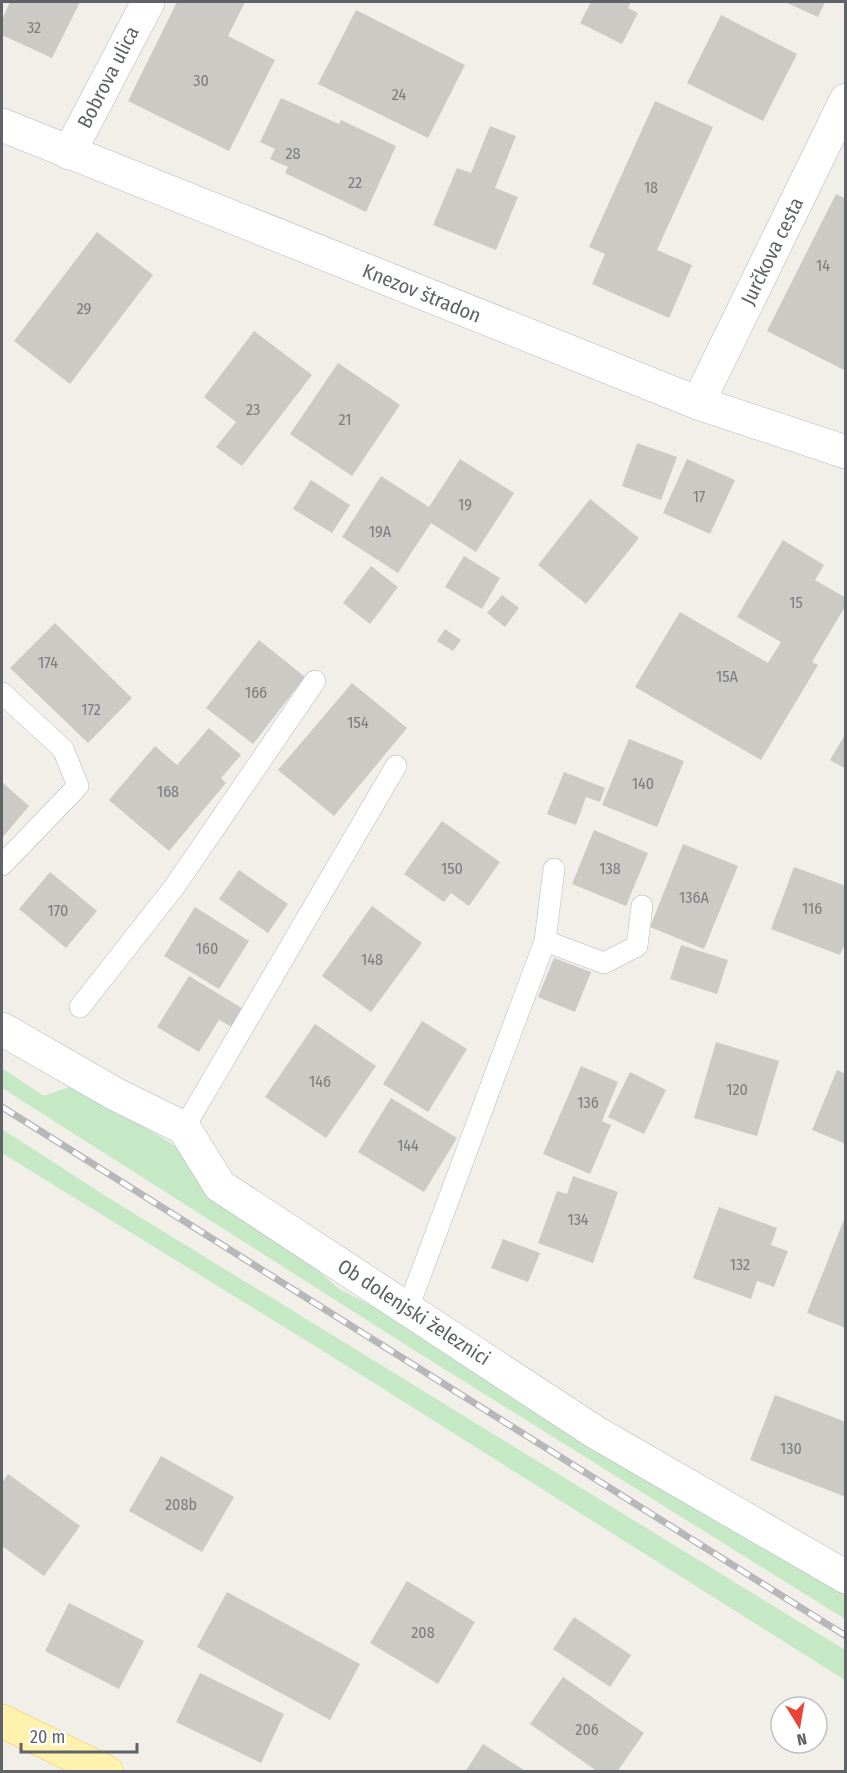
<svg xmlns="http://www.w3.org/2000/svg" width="847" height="1773" viewBox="0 0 847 1773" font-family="'Fira Sans Condensed',sans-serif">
	<rect width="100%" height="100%" fill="#f1efe8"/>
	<g fill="#c5e8c5">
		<path d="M2,1068L44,1096L75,1085L177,1147L339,1289L388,1314L644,1474L845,1595V1619L417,1352L2,1088Z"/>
		<path d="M2,1129L104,1195L845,1650V1680L336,1359L2,1153Z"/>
	</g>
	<g fill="#cccac5">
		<path d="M10,2H80L52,58L2,35V20Z"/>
		<path d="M177,2H245L228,36L275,60L229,151L128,101Z"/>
		<path d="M591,2H631L628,8L638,13L622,44L580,23Z"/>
		<path d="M785,2H825L818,17Z"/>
		<path d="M356,10L465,65L428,138L318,84Z"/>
		<path d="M721,15L797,54L763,121L687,83Z"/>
		<path d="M281,98L339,124L341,120L396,146L366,212L285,173L288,167L270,159L275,149L260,142Z"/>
		<path d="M655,101L713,127L657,250L692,265L669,318L592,284L605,254L589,247Z"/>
		<path d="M490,126L516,136L495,188L518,197L496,250L433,225L457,168L471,173Z"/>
		<path d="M836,194L846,199V371L767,331Z"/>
		<path d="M97,232L153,275L70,384L14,341Z"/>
		<path d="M254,331L312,375L242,466L216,447L236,422L204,397Z"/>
		<path d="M338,363L400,405L352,476L290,434Z"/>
		<path d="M637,443L677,457L661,500L622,486Z"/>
		<path d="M460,459L514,493L476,552L431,523L398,573L342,537L381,476L429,507Z"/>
		<path d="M687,459L735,480L710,534L663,513Z"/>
		<path d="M311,480L350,505L332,533L293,509Z"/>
		<path d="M590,499L639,538L586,604L538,565Z"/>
		<path d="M783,540L824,565L815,580L846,598V605L812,662L818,665L761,760L635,687L680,612L768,663L781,642L737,617Z"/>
		<path d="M464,556L500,578L482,609L445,587Z"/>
		<path d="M371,566L398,587L370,624L343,603Z"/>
		<path d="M502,595L519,608L505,627L487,613Z"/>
		<path d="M55,623L132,698L88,743L10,668Z"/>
		<path d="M445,629L461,640L453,651L437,641Z"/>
		<path d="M259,640L305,677L253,744L206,708Z"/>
		<path d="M352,683L407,728L334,816L278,770Z"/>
		<path d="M209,728L241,755L221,778L226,783L169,851L109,800L155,746L177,765Z"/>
		<path d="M846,733V769L830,760Z"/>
		<path d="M629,739L684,761L657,827L602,805Z"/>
		<path d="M564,772L605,788L600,802L586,797L576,825L547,814Z"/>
		<path d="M2,782L29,806L2,838Z"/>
		<path d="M442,821L500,862L469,906L451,893L444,902L404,874Z"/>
		<path d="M594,830L648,853L626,906L572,884Z"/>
		<path d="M683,844L738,866L704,949L650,927Z"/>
		<path d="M794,867L846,886V941L840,955L771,929Z"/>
		<path d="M239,870L288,904L268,933L219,899Z"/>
		<path d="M50,872L97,911L66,948L19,909Z"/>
		<path d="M372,906L422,943L371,1012L322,976Z"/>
		<path d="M195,907L249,941L219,989L164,956Z"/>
		<path d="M681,945L728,960L717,994L670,979Z"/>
		<path d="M554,958L591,972L575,1012L538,997Z"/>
		<path d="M189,976L245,1010L234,1028L219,1020L199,1052L157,1027Z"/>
		<path d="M422,1021L467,1049L428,1112L383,1084Z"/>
		<path d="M315,1024L376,1066L326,1138L265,1097Z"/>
		<path d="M716,1042L779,1061L757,1136L694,1118Z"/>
		<path d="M581,1066L618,1082L602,1121L611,1125L590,1174L543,1154Z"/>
		<path d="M837,1070L846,1074V1144L812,1130Z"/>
		<path d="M630,1072L666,1090L644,1134L608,1117Z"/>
		<path d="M391,1098L457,1138L424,1192L358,1152Z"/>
		<path d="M573,1176L618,1192L593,1263L538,1243L557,1191L567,1194Z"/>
		<path d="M719,1207L777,1228L771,1245L788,1251L774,1287L757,1281L751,1299L693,1278Z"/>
		<path d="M845,1217H846V1328L807,1313Z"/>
		<path d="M503,1239L540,1253L528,1282L491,1268Z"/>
		<path d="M775,1395L846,1422V1497L750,1460Z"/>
		<path d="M161,1456L234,1497L202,1552L129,1511Z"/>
		<path d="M8,1474L80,1526L44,1576L2,1546V1483Z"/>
		<path d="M407,1581L475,1622L438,1684L370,1643Z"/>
		<path d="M227,1592L360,1664L330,1720L197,1647Z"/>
		<path d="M69,1603L144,1641L119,1689L45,1651Z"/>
		<path d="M574,1617L631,1655L610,1687L553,1649Z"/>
		<path d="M200,1673L284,1714L261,1763L176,1722Z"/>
		<path d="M563,1677L644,1733L617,1772H598L530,1724Z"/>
		<path d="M483,1744L527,1772H465Z"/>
	</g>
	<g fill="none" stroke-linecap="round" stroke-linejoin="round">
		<g stroke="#b5b8bc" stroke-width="22">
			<g id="lane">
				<path d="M2,693L63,749L78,786L2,865"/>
				<path d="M545,941L604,963L637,946L642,906"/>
				<path d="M80,1007L175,886L315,681"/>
				<path d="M184,1128L396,766"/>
				<path d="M408,1308L545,941L554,869"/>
			</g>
		</g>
		<g stroke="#b5b8bc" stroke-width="34">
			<g id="street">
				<path d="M2,125L698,403L846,452"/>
				<path d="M69,153L148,2"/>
				<path d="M698,403L846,100"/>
				<path d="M2,1029L117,1095L184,1128L220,1186L595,1432L846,1577"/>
			</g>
		</g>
		<g stroke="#f2c960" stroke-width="34">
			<path id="primary" d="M2,1721L107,1772"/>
		</g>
		<use href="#lane" stroke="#fff" stroke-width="21"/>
		<use href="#street" stroke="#fff" stroke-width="33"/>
		<use href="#primary" stroke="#fff2af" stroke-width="33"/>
		<g stroke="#b6b7b8" stroke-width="7">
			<path id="rail" d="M2,1107L846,1636"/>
		</g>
		<use href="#rail" stroke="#fff" stroke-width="4.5" stroke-dasharray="14" stroke-linecap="butt"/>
	</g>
	<g text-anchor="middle" stroke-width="4.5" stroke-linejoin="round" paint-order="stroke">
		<g font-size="16" fill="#7a7d7f">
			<text x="34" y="33">32</text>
			<text x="201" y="86">30</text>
			<text x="399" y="100">24</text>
			<text x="293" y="159">28</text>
			<text x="355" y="188">22</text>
			<text x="651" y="193">18</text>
			<text x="823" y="271">14</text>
			<text x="84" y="314">29</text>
			<text x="253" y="415">23</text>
			<text x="345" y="425">21</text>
			<text x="699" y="502">17</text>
			<text x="465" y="510">19</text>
			<text x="380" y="537">19A</text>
			<text x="796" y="608">15</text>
			<text x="48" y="668">174</text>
			<text x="727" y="682">15A</text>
			<text x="256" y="698">166</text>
			<text x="91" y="715">172</text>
			<text x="358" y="728">154</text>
			<text x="643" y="789">140</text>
			<text x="168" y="797">168</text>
			<text x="452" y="874">150</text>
			<text x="610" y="874">138</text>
			<text x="694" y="903">136A</text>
			<text x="812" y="914">116</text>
			<text x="58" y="916">170</text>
			<text x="207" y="954">160</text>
			<text x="372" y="965">148</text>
			<text x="320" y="1087">146</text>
			<text x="737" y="1095">120</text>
			<text x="588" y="1108">136</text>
			<text x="408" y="1151">144</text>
			<text x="578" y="1225">134</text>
			<text x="740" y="1270">132</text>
			<text x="791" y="1454">130</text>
			<text x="181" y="1510">208b</text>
			<text x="423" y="1638">208</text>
			<text x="587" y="1735">206</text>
		</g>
		<g font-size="20" fill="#5f6368" stroke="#fff">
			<text transform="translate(108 77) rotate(-63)" y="7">Bobrova ulica</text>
			<text transform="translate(772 251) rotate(-64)" y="7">Jurčkova cesta</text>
			<text transform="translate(422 293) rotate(22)" y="7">Knezov štradon</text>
			<text transform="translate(414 1312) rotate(33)" y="7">Ob dolenjski železnici</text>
		</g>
	</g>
	<rect width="847" height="1773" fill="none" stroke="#5f6368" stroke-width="6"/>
	<g transform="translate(799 1725) rotate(169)"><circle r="28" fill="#ffffff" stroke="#bfc1c3" stroke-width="1.5"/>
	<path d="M0-4.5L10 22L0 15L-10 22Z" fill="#ea4335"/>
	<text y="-9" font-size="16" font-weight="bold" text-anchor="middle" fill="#5f6368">N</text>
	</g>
	<path d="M21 1743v9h116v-9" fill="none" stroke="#5f6368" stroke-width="3"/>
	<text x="30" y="1743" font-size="18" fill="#5f6368" stroke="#ffffff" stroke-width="4.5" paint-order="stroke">20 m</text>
</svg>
